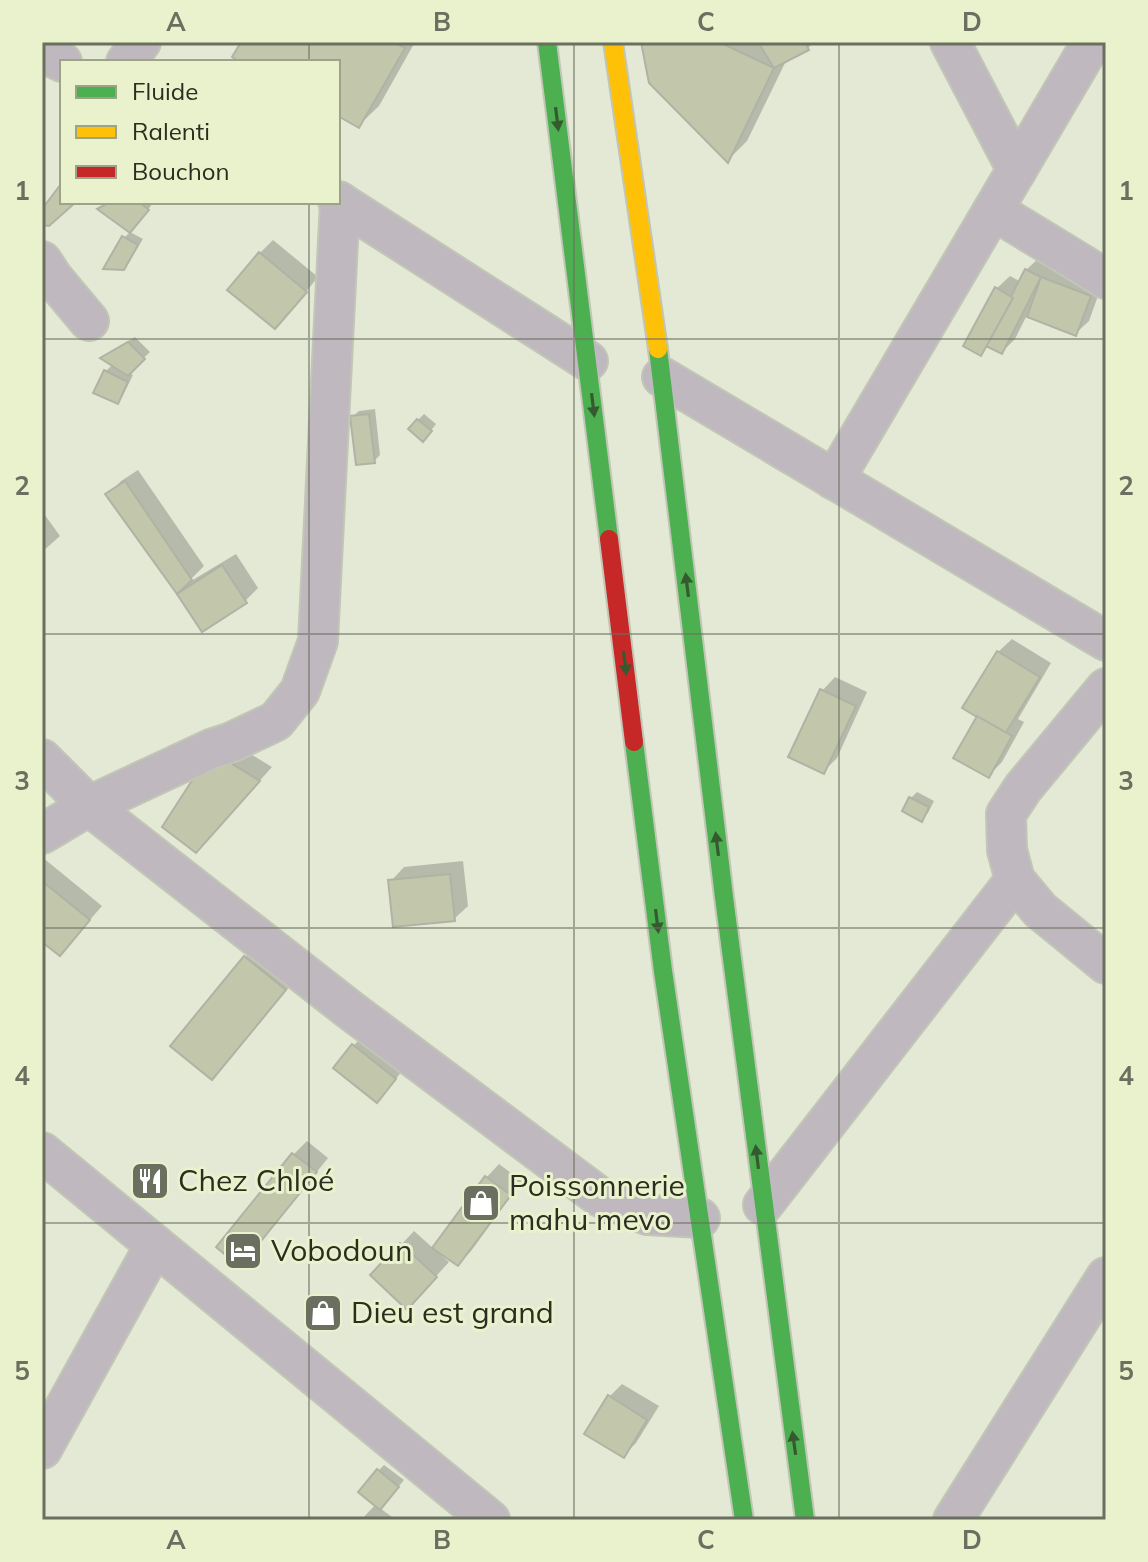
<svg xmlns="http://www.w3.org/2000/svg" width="1148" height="1562" viewBox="0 0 1148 1562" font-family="Mulish,sans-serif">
	<rect width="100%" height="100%" fill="#e4e9d5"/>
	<g fill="#0003">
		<path d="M243,42H415L379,106L359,125L338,114V62H245Z"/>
		<path d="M643,42H814L808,48L787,59L747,141L728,160Z"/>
		<path d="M108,202H153V203L136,225L100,208Z"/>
		<path d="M130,232L143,239L129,262L123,268L124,238Z"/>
		<path d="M273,240L318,277L288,314L260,253Z"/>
		<path d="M1040,257L1103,282L1089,321L1075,334L1027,315L1015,339L1002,352L989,345L981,354L996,289L1010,276L1021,282L1026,270Z"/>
		<path d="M135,337L150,352L128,373L133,375L123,395L117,401L106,371L113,364L103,358L109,352Z"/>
		<path d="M375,409L380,455L374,461L352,417L359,411Z"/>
		<path d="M424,414L436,424L429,433L418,420Z"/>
		<path d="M138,470L204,566L190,580L191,581L236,554L258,588L245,601L202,629L108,494L121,481Z"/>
		<path d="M42,511L60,536L42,552Z"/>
		<path d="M1012,639L1051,663L1018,719L1024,722L1002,762L989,775L979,715L998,652Z"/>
		<path d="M835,677L867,692L837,758L824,771L822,691Z"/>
		<path d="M226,739L272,767L209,837Z"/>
		<path d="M917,792L934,801L928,813L922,819L911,798Z"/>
		<path d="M42,857L102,906L60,954L42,939Z"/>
		<path d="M463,861L468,906L454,919L391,881L404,867Z"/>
		<path d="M265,938L304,969L231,1058L212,1078L245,957Z"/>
		<path d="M367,1032L407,1064L390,1087L377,1100L354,1045Z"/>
		<path d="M307,1141L328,1158L253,1251L240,1264L219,1247L294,1154Z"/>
		<path d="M499,1164L522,1181L471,1251L458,1264L443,1253L441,1255L449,1262L420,1294L373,1275L414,1231L434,1249L486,1178Z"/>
		<path d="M622,1384L659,1406L636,1443L623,1456L609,1397Z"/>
		<path d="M384,1465L404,1480L380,1508L396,1520H361L376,1504L378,1471Z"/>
	</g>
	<g fill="#c2c7ac" stroke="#b0b3a4" stroke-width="2">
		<path d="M241,42H394L405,48L359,128L338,116V62H240L232,57Z"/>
		<path d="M641,42H719L774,68L728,163L649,83Z"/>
		<path d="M758,42H805L809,50L774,68Z"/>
		<path d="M61,184L62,202H76L49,226L42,225V209Z"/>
		<path d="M110,202H139L149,210L130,233L97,209Z"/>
		<path d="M122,236L138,245L124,270L103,269Z"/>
		<path d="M259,252L307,292L275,329L227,290Z"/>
		<path d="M1025,269L1041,277L1002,354L986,346Z"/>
		<path d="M1041,277L1091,296L1076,336L1027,317Z"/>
		<path d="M995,287L1013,298L981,356L963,346Z"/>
		<path d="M128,342L145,359L128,376L100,358Z"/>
		<path d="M104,370L128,382L118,404L93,393Z"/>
		<path d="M369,414L375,463L356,465L350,416Z"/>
		<path d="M417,419L432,431L423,442L408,429Z"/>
		<path d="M125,481L192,580L177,594L105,494Z"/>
		<path d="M222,565L247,603L202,632L177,594Z"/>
		<path d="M997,651L1040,677L1005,734L962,708Z"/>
		<path d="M820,689L856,706L824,774L788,757Z"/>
		<path d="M977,716L1012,736L989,778L953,758Z"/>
		<path d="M211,751L260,781L196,853L162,827Z"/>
		<path d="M909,797L929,807L922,822L902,811Z"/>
		<path d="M450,874L455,921L393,927L388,880Z"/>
		<path d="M42,881L90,920L60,956L42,942Z"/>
		<path d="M244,956L286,990L212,1080L170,1046Z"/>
		<path d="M352,1044L396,1079L377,1103L333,1068Z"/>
		<path d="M292,1153L317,1172L240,1267L216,1247Z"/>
		<path d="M485,1176L511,1195L458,1266L432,1248Z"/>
		<path d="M400,1243L437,1277L407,1310L370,1275Z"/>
		<path d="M608,1395L647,1420L624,1458L584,1434Z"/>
		<path d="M377,1469L399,1487L380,1510L358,1492Z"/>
	</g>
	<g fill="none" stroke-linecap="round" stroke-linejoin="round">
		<g stroke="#c2c6b6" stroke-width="42">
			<g id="street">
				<path d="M950,42L1017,170"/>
				<path d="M42,52L62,62"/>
				<path d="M126,62L141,42"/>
				<path d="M338,201L588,361"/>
				<path d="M993,210L1106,279"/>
				<path d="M42,261L53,278L89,321"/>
				<path d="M662,377L1106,641"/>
				<path d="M834,480L1092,42"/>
				<path d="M1106,688L1023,788L1006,814L1007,850L1015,880L1040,910L1106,964"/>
				<path d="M42,759L89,806L350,1010L600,1197L647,1215L700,1218"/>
				<path d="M42,834L89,806L211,749L232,742L276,721L300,691L318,641L340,202"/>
				<path d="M42,1152L490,1520"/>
				<path d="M763,1205L1015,880"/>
				<path d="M42,1449L155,1245"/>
				<path d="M953,1520L1106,1277"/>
			</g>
		</g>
		<g stroke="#c2c6b6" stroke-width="22">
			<g id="fast">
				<path d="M547,42L609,539"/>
				<path d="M658,349L724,897L805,1520"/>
				<path d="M634,742L663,971L744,1520"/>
			</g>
		</g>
		<g stroke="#c2c6b6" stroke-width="22">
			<path id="slow" d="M613,42L658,349"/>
		</g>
		<g stroke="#c2c6b6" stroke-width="22">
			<path id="jam" d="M609,539L634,742"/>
		</g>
		<use href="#street" stroke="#bfb8bf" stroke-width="38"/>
		<use href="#fast" stroke="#4caf50" stroke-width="18"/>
		<use href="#slow" stroke="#ffc107" stroke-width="18"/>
		<use href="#jam" stroke="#c62828" stroke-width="18"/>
	</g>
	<defs><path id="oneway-solid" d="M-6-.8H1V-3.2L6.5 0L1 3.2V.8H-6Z" transform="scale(2)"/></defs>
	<g fill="#365a30">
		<use href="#oneway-solid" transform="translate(557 119) rotate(83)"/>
		<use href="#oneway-solid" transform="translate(593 405) rotate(83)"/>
		<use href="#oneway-solid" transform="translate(687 585) rotate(-97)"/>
		<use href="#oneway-solid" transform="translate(625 663) rotate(83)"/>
		<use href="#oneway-solid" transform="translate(717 844) rotate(-97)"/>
		<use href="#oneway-solid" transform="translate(657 921) rotate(83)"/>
		<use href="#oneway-solid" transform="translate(757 1157) rotate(-97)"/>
		<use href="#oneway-solid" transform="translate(794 1443) rotate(-98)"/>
	</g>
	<path fill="none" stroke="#6b6f5f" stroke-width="2" stroke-opacity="0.55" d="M309,42V62M574,42V1520M839,42V1520M309,202V1520M42,339H1106M42,634H1106M42,928H1106M42,1223H1106"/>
	<defs>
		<g id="restaurant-square" transform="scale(2)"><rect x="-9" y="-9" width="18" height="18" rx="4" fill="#6b6f5f" stroke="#e9f1cd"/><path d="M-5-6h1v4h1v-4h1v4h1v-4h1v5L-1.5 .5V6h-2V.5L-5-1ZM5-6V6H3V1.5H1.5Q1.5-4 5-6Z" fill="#fff"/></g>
		<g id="shop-square" transform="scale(2)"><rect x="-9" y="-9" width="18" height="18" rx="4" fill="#6b6f5f" stroke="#e9f1cd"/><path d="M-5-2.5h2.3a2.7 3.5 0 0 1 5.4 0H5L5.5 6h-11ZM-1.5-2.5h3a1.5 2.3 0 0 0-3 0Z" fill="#fff"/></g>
		<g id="hotel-square" transform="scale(2)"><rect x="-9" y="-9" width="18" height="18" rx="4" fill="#6b6f5f" stroke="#e9f1cd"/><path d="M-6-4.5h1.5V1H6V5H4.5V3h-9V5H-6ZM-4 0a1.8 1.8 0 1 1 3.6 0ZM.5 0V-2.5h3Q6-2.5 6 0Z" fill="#fff"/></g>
	</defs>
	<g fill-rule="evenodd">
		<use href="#restaurant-square" x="150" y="1181"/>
		<use href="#shop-square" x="481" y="1203"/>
		<use href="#hotel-square" x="243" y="1251"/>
		<use href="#shop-square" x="323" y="1313"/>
	</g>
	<g text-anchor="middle" stroke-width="6" stroke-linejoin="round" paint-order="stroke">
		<g font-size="30" fill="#2a2d1f" stroke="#e9f1cd" text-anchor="start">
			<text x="178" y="1191">Chez Chloé</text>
			<text x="509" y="1196">Poissonnerie<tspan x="509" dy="34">mahu mevo</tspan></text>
			<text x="271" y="1261">Vobodoun</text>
			<text x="351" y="1323">Dieu est grand</text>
		</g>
	</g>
	<rect width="1148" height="1562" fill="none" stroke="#e9f1cd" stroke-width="88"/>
	<rect x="60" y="60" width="280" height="144" fill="#e9f1cd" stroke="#9da387" stroke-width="2"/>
	<rect x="76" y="86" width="40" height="12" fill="#4caf50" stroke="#9da387" stroke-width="2"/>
	<text x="132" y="100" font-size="24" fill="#2a2d1f">Fluide</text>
	<rect x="76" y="126" width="40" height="12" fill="#ffc107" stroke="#9da387" stroke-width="2"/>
	<text x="132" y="140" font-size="24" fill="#2a2d1f">Ralenti</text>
	<rect x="76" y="166" width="40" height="12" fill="#c62828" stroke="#9da387" stroke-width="2"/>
	<text x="132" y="180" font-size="24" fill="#2a2d1f">Bouchon</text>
	<rect x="44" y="44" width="1060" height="1474" fill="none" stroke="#6b6f5f" stroke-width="3"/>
	<g font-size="26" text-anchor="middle" font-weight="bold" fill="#6b6f5f">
		<text x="176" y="31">A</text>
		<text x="442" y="31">B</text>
		<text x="706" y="31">C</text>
		<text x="972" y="31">D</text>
		<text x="22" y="200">1</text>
		<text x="1126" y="200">1</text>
		<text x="22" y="495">2</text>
		<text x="1126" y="495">2</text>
		<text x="22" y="790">3</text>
		<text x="1126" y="790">3</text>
		<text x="22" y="1085">4</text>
		<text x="1126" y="1085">4</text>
		<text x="22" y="1380">5</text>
		<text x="1126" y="1380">5</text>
		<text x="176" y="1549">A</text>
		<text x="442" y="1549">B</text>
		<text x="706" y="1549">C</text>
		<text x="972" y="1549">D</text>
	</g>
</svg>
